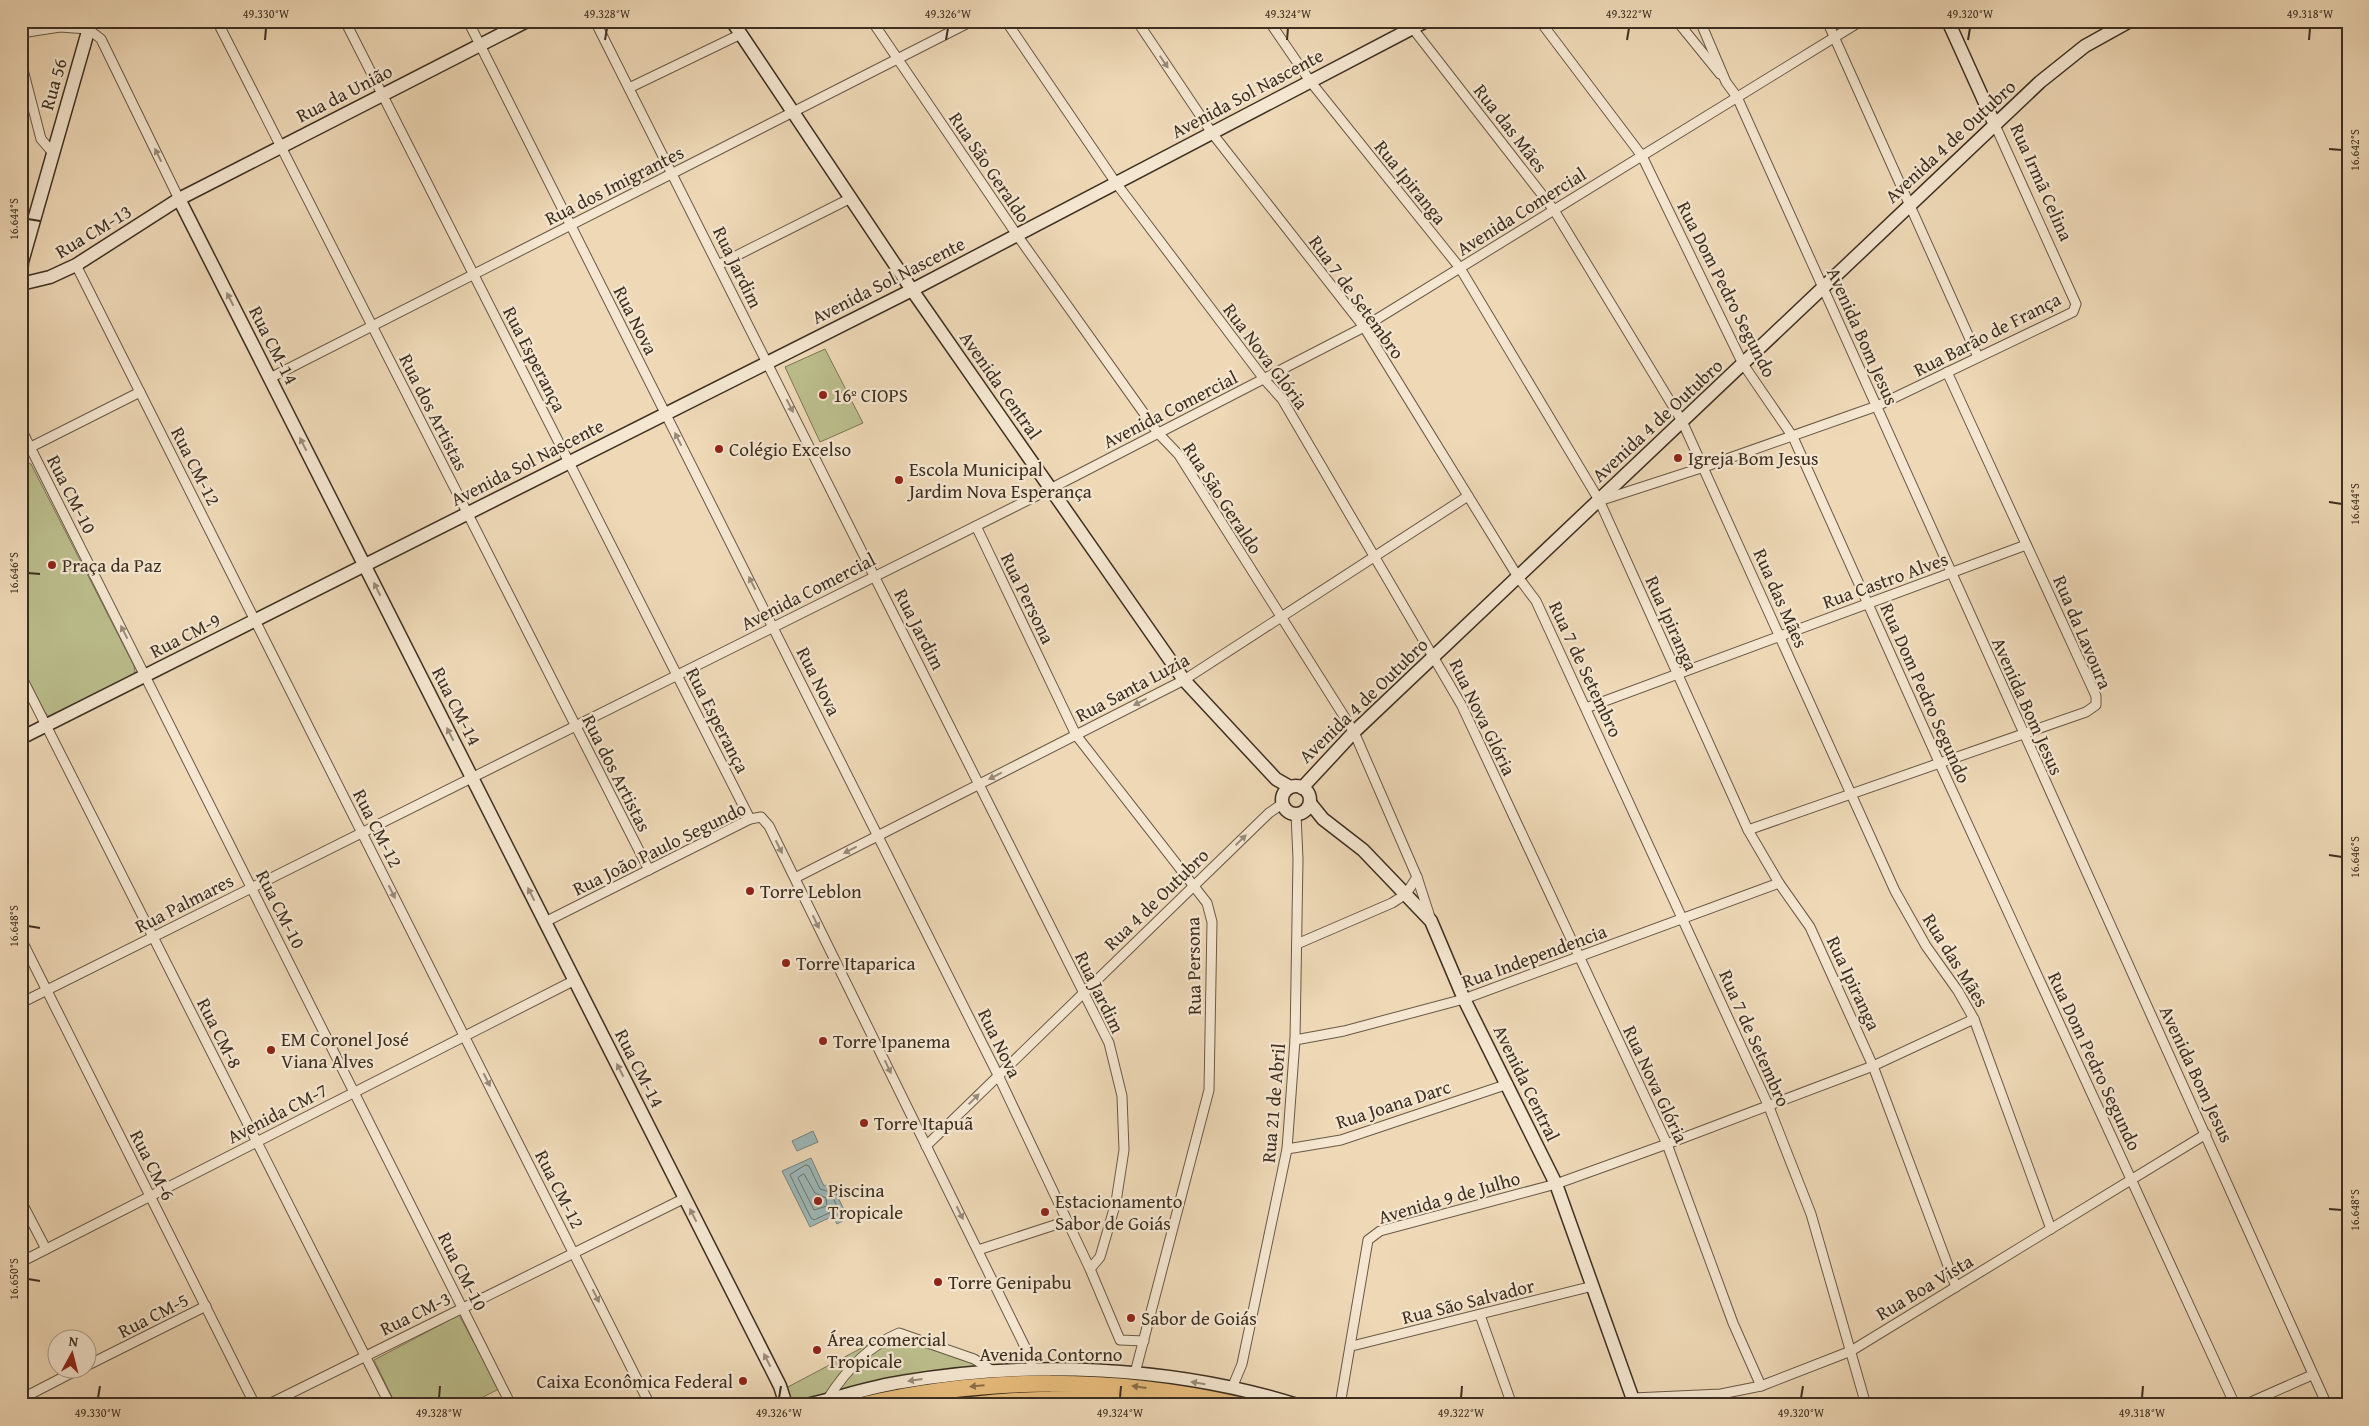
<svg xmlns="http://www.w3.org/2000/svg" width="2369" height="1426" viewBox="0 0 2369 1426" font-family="'Gentium Book Plus',serif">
	<rect width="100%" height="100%" fill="#eed8b6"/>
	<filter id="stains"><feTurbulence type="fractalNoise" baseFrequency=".004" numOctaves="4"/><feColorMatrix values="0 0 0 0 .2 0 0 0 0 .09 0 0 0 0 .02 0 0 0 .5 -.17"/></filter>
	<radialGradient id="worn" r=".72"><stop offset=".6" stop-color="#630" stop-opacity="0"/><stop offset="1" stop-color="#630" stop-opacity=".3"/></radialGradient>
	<g fill="#bbbe8c" stroke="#7c7656">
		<path d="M825,349L863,423L820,442L785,367Z"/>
		<path d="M27,462L31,464L134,666L135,672L131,676L49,716L46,714L21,666V463Z"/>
		<path d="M459,1315L499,1389L467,1405H396L374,1360Z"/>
		<path d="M899,1333L993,1371L806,1405H787L786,1388L871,1343Z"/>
	</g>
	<g fill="#9db8b8" stroke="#77817c">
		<path d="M813,1131L818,1142L797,1151L792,1141Z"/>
		<path d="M811,1158L824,1186L831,1183L848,1218L837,1224L833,1216L810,1227L782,1171Z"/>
	</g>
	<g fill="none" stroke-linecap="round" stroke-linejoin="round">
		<g stroke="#6d746c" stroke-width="1">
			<path d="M806,1165L809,1166L820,1189L830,1192L838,1208L837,1211L831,1212L814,1220L811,1218L790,1175Z"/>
			<path d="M804,1174L815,1193L826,1198L827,1206L814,1210L798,1178Z"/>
		</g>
		<g stroke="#695946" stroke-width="11">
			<g id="street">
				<path d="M217,21L649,870"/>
				<path d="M345,21L750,819"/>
				<path d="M468,21L998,1075L1090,1269L1120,1340L1144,1341"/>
				<path d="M595,21L1109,1043L1122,1096L1124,1150L1116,1202L1100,1257L1090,1269"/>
				<path d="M872,21L1017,235L1158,433L1179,455L1354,732L1417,877L1430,917"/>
				<path d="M1006,21L1116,183L1264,379L1282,399L1462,706L1667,1144L1733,1323L1761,1386"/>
				<path d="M1137,21L1212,133L1364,327L1518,577L1536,601L1769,1107L1811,1214L1866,1405"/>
				<path d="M1269,21L1310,81L1460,268L1599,500L1748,830L1779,883L1810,927L1873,1066L1956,1287"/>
				<path d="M1407,21L1554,210L1682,421L1895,891L1926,946L1958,991L1974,1019L2051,1229"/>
				<path d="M1540,21L1642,156L1743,364L1793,437L1939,762L2235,1405"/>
				<path d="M1677,21L1720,74"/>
				<path d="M1700,21L1726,82L1737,97L2327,1405"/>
				<path d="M1827,21L1978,357"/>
				<path d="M21,33L60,27L88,29L101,39L179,199"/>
				<path d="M21,62L41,139L53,153"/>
				<path d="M629,88L741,34"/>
				<path d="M76,265L650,1405"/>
				<path d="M718,265L851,198"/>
				<path d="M270,378L972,21"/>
				<path d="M21,429L511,1405"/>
				<path d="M21,452L140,392"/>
				<path d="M1602,500L1704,467L1877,406L2073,312L2076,304L1995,125"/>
				<path d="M976,526L1076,735L1207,903L1212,922L1209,1090L1135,1373"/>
				<path d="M21,676L390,1405"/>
				<path d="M1586,708L2026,545"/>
				<path d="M1748,830L2086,712L2096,705V696L1947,372"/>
				<path d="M795,878L1184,680L1468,496"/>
				<path d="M545,922L750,819L761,817L769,826L1028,1353L1033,1369"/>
				<path d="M21,939L255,1405"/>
				<path d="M1297,944L1392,903L1406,894L1417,877"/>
				<path d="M21,1003L1050,489L1364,327L1861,21"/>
				<path d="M1295,1040L1344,1031L1464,999L1779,883"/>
				<path d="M926,1146L1269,813L1282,804"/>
				<path d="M1287,1149L1341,1140L1508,1084"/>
				<path d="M21,1201L46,1249"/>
				<path d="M978,1250L1067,1221"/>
				<path d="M21,1262L575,980"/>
				<path d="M1480,1315L1512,1405"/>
				<path d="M1352,1346L1593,1286"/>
				<path d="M88,1365L206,1306"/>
				<path d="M1232,1388L1242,1364L1287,1149L1295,1040L1298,859L1296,814"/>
				<path d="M1633,1398L1721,1394L1761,1386L1851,1351L2206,1134"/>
				<path d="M21,1399L81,1368"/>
				<path d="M827,1400C844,1373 868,1346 899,1333L974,1359L993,1371"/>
				<path d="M267,1405L685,1198"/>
				<path d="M1340,1405L1368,1240L1380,1231L1556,1184L1667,1144L1873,1066L1974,1019"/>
				<path d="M2244,1405L2312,1375"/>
			</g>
		</g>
		<g stroke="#3d2f21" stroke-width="15">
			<g id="secondary">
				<path d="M732,21L912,290L1184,680L1276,779L1290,787"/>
				<path d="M1948,21L1995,125"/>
				<path d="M179,199L780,1386L786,1405"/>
				<path d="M21,273L22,262L91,21"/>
				<path d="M21,284L50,277L76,265L179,199L527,21"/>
				<path d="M21,738L912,290L1426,21"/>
				<circle cx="1296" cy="800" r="14"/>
				<path d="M1302,788L1354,732L2040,82L2085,46L2130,21"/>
				<path d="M1310,803L1323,819L1363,850L1431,921L1464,999L1556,1184L1635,1405"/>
				<path d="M806,1405C838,1398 869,1387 902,1382C1028,1360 1175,1366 1297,1405"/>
			</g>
		</g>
		<g stroke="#3d2f21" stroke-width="19">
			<g id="highway">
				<path d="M864,1405C987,1376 1116,1377 1239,1405"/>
				<path d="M972,1405C1031,1398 1089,1397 1148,1405"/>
			</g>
		</g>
		<use href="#street" stroke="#f4e6d0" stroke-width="9"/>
		<use href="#secondary" stroke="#f4e6d0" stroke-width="12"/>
		<use href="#highway" stroke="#e7bc7b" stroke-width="16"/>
	</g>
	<defs><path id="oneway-solid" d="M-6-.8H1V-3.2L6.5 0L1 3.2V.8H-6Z" transform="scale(1.25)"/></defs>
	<g fill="#988a78">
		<use href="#oneway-solid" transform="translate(1164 62) rotate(56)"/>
		<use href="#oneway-solid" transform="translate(158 155) rotate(-116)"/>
		<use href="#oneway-solid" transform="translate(230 299) rotate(-117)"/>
		<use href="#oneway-solid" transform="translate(790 406) rotate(63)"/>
		<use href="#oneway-solid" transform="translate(678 439) rotate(-117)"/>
		<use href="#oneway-solid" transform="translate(303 444) rotate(-117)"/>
		<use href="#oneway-solid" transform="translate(752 583) rotate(-117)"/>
		<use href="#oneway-solid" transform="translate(377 589) rotate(-117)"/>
		<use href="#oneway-solid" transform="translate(124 632) rotate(-117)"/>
		<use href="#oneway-solid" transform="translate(1140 702) rotate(153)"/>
		<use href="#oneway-solid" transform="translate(450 734) rotate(-117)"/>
		<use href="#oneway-solid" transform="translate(995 776) rotate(153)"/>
		<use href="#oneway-solid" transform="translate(1241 840) rotate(-44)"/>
		<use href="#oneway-solid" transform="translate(779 847) rotate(64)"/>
		<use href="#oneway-solid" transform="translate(850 850) rotate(153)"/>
		<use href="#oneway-solid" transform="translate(392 892) rotate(63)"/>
		<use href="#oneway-solid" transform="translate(531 894) rotate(-117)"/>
		<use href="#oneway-solid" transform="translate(816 922) rotate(64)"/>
		<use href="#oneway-solid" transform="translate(888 1067) rotate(64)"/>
		<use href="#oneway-solid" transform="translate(620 1070) rotate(-117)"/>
		<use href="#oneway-solid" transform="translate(487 1080) rotate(63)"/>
		<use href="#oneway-solid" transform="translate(974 1099) rotate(-45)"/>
		<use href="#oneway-solid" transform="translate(960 1213) rotate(64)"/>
		<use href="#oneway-solid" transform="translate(693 1215) rotate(-117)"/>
		<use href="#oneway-solid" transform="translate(596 1296) rotate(63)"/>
		<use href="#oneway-solid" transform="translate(767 1360) rotate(-117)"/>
		<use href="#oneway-solid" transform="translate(915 1380) rotate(172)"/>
		<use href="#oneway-solid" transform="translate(1198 1383) rotate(-171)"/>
	</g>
	<g fill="#8a6e4a">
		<use href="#oneway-solid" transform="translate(977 1386) rotate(175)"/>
		<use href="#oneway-solid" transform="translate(1139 1387) rotate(-172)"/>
	</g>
	<path fill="none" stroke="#3d2f21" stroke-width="2" d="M265,40L266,28M605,40L607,28M946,40L948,28M1287,40L1288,28M1627,40L1629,28M1968,40L1970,28M2309,40L2310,28M2329,149L2342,150M28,219L40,221M2329,502L2342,504M28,573L40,574M2329,855L2342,857M28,926L40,928M2329,1209L2342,1210M28,1279L40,1281M98,1398L100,1386M439,1398L440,1386M779,1398L781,1386M1120,1398L1121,1386M1461,1398L1462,1386M1801,1398L1803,1386M2142,1398L2143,1386"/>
	<g fill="#8f2418" stroke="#f4e6d0" stroke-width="2">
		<circle cx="823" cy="395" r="5"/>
		<circle cx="719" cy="449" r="5"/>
		<circle cx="1678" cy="458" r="5"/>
		<circle cx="899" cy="480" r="5"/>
		<circle cx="52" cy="565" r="5"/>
		<circle cx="750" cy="891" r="5"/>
		<circle cx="786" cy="963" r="5"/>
		<circle cx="823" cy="1041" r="5"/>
		<circle cx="271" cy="1050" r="5"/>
		<circle cx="864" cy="1123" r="5"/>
		<circle cx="818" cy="1201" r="5"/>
		<circle cx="1045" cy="1212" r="5"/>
		<circle cx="938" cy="1282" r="5"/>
		<circle cx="1131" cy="1318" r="5"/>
		<circle cx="817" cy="1350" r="5"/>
		<circle cx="743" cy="1381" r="5"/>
	</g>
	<g text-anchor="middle" stroke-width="4.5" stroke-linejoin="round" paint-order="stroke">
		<g font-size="19" fill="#3d2f21" stroke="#f4e6d0">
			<text transform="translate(53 84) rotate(-74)" y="7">Rua 56</text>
			<text transform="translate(344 93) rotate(-27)" y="7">Rua da União</text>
			<text transform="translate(1247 93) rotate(-28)" y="7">Avenida Sol Nascente</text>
			<text transform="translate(1511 128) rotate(52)" y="7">Rua das Mães</text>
			<text transform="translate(1950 141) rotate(-43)" y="7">Avenida 4 de Outubro</text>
			<text transform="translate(990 167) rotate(56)" y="7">Rua São Geraldo</text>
			<text transform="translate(1411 182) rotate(51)" y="7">Rua Ipiranga</text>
			<text transform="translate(2042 182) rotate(66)" y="7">Rua Irmã Celina</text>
			<text transform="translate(614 185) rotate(-27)" y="7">Rua dos Imigrantes</text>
			<text transform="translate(1521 211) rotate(-32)" y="7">Avenida Comercial</text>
			<text transform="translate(93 231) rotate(-31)" y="7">Rua CM-13</text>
			<text transform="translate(738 267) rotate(64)" y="7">Rua Jardim</text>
			<text transform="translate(888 280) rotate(-27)" y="7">Avenida Sol Nascente</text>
			<text transform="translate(1727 289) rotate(63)" y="7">Rua Dom Pedro Segundo</text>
			<text transform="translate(1357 297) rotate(54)" y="7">Rua 7 de Setembro</text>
			<text transform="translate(636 320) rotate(63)" y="7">Rua Nova</text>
			<text transform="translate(1987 334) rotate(-27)" y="7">Rua Barão de França</text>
			<text transform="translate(1863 336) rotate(66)" y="7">Avenida Bom Jesus</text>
			<text transform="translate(274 345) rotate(63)" y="7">Rua CM-14</text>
			<text transform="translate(1266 356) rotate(53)" y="7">Rua Nova Glória</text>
			<text transform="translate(535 359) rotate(63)" y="7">Rua Esperança</text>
			<text transform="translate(1001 385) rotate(55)" y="7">Avenida Central</text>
			<text transform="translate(1170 409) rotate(-27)" y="7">Avenida Comercial</text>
			<text transform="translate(434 412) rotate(63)" y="7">Rua dos Artistas</text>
			<text transform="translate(1657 420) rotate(-43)" y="7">Avenida 4 de Outubro</text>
			<text transform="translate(527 462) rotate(-27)" y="7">Avenida Sol Nascente</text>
			<text transform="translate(196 466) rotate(63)" y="7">Rua CM-12</text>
			<text transform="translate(72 494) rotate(63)" y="7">Rua CM-10</text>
			<text transform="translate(1223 498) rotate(57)" y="7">Rua São Geraldo</text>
			<text transform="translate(1885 580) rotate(-20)" y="7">Rua Castro Alves</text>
			<text transform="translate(808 591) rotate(-27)" y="7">Avenida Comercial</text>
			<text transform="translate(1028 598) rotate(64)" y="7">Rua Persona</text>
			<text transform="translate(1781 598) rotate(66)" y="7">Rua das Mães</text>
			<text transform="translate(1672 623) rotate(66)" y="7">Rua Ipiranga</text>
			<text transform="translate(920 629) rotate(63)" y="7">Rua Jardim</text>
			<text transform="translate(2083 632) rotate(67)" y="7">Rua da Lavoura</text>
			<text transform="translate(185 635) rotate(-27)" y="7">Rua CM-9</text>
			<text transform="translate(1586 669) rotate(65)" y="7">Rua 7 de Setembro</text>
			<text transform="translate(819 681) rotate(63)" y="7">Rua Nova</text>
			<text transform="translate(1132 687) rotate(-28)" y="7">Rua Santa Luzia</text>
			<text transform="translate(1926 693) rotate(66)" y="7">Rua Dom Pedro Segundo</text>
			<text transform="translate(1363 700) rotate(-44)" y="7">Avenida 4 de Outubro</text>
			<text transform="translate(457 706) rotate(63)" y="7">Rua CM-14</text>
			<text transform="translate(2028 706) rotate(66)" y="7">Avenida Bom Jesus</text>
			<text transform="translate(1483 717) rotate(64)" y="7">Rua Nova Glória</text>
			<text transform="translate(718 720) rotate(63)" y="7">Rua Esperança</text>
			<text transform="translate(617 773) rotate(63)" y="7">Rua dos Artistas</text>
			<text transform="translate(378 828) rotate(63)" y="7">Rua CM-12</text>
			<text transform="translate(659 848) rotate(-26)" y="7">Rua João Paulo Segundo</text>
			<text transform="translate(1156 899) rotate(-44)" y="7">Rua 4 de Outubro</text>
			<text transform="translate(184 903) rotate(-27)" y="7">Rua Palmares</text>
			<text transform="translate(281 909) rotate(63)" y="7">Rua CM-10</text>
			<text transform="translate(1534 956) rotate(-20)" y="7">Rua Independencia</text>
			<text transform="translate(1956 960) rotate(58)" y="7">Rua das Mães</text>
			<text transform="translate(1193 966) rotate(-91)" y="7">Rua Persona</text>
			<text transform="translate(1854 983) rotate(65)" y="7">Rua Ipiranga</text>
			<text transform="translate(1100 992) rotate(64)" y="7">Rua Jardim</text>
			<text transform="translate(220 1033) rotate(63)" y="7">Rua CM-8</text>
			<text transform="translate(1755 1038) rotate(66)" y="7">Rua 7 de Setembro</text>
			<text transform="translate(1000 1043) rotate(64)" y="7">Rua Nova</text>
			<text transform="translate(2095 1061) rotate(65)" y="7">Rua Dom Pedro Segundo</text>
			<text transform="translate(640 1068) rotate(63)" y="7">Rua CM-14</text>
			<text transform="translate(2197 1074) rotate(65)" y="7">Avenida Bom Jesus</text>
			<text transform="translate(1527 1083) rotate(64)" y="7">Avenida Central</text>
			<text transform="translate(1656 1084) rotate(65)" y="7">Rua Nova Glória</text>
			<text transform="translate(1273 1103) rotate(-85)" y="7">Rua 21 de Abril</text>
			<text transform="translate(1393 1104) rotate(-18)" y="7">Rua Joana Darc</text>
			<text transform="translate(277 1113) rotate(-27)" y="7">Avenida CM-7</text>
			<text transform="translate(153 1165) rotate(63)" y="7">Rua CM-6</text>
			<text transform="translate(560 1189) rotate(63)" y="7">Rua CM-12</text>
			<text transform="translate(1449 1197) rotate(-16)" y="7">Avenida 9 de Julho</text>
			<text transform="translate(463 1271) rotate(63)" y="7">Rua CM-10</text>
			<text transform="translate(1924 1287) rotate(-31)" y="7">Rua Boa Vista</text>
			<text transform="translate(1468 1301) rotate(-14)" y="7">Rua São Salvador</text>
			<text transform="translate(415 1313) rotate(-26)" y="7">Rua CM-3</text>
			<text transform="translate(153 1315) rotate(-27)" y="7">Rua CM-5</text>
			<text x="1051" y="1361">Avenida Contorno</text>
		</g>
		<g font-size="19" fill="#3d2f21" stroke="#f4e6d0" text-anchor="start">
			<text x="833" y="402">16º CIOPS</text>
			<text x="729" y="456">Colégio Excelso</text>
			<text x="1688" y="465">Igreja Bom Jesus</text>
			<text x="909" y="476">Escola Municipal<tspan x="909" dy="22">Jardim Nova Esperança</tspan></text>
			<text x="62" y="572">Praça da Paz</text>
			<text x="760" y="898">Torre Leblon</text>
			<text x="796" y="970">Torre Itaparica</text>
			<text x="281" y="1046">EM Coronel José<tspan x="281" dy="22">Viana Alves</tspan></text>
			<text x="833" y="1048">Torre Ipanema</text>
			<text x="874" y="1130">Torre Itapuã</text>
			<text x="828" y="1197">Piscina<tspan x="828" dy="22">Tropicale</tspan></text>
			<text x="1055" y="1208">Estacionamento<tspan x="1055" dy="22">Sabor de Goiás</tspan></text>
			<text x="948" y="1289">Torre Genipabu</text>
			<text x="1141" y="1325">Sabor de Goiás</text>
			<text x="827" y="1346">Área comercial<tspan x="827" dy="22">Tropicale</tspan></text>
			<text x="733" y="1388" text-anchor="end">Caixa Econômica Federal</text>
		</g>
	</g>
	<rect width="2369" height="1426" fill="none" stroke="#eed8b6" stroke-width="55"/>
	<g transform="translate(72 1354) rotate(7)"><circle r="24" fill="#f4e6d0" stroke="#ab9d8a"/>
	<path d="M0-4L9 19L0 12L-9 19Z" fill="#8f2418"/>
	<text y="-8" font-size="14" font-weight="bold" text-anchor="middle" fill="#3d2f21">N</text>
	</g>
	<rect x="28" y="28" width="2314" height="1370" fill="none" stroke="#3d2f21" stroke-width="2"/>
	<g font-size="12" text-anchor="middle" fill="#3d2f21">
		<text x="266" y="18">49.330°W</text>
		<text x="607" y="18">49.328°W</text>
		<text x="948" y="18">49.326°W</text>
		<text x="1288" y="18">49.324°W</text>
		<text x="1629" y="18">49.322°W</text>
		<text x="1970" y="18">49.320°W</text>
		<text x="2310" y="18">49.318°W</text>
		<text transform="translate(2355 150) rotate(-90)" y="4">16.642°S</text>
		<text transform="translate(14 219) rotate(-90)" y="4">16.644°S</text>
		<text transform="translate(2355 504) rotate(-90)" y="4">16.644°S</text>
		<text transform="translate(14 573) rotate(-90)" y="4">16.646°S</text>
		<text transform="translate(2355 857) rotate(-90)" y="4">16.646°S</text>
		<text transform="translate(14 926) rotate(-90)" y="4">16.648°S</text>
		<text transform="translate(2355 1210) rotate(-90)" y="4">16.648°S</text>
		<text transform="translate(14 1279) rotate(-90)" y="4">16.650°S</text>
		<text x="98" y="1417">49.330°W</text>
		<text x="439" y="1417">49.328°W</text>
		<text x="779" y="1417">49.326°W</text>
		<text x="1120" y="1417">49.324°W</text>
		<text x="1461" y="1417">49.322°W</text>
		<text x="1801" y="1417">49.320°W</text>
		<text x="2142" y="1417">49.318°W</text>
	</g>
	<rect width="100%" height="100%" filter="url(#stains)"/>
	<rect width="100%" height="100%" fill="url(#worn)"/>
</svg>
